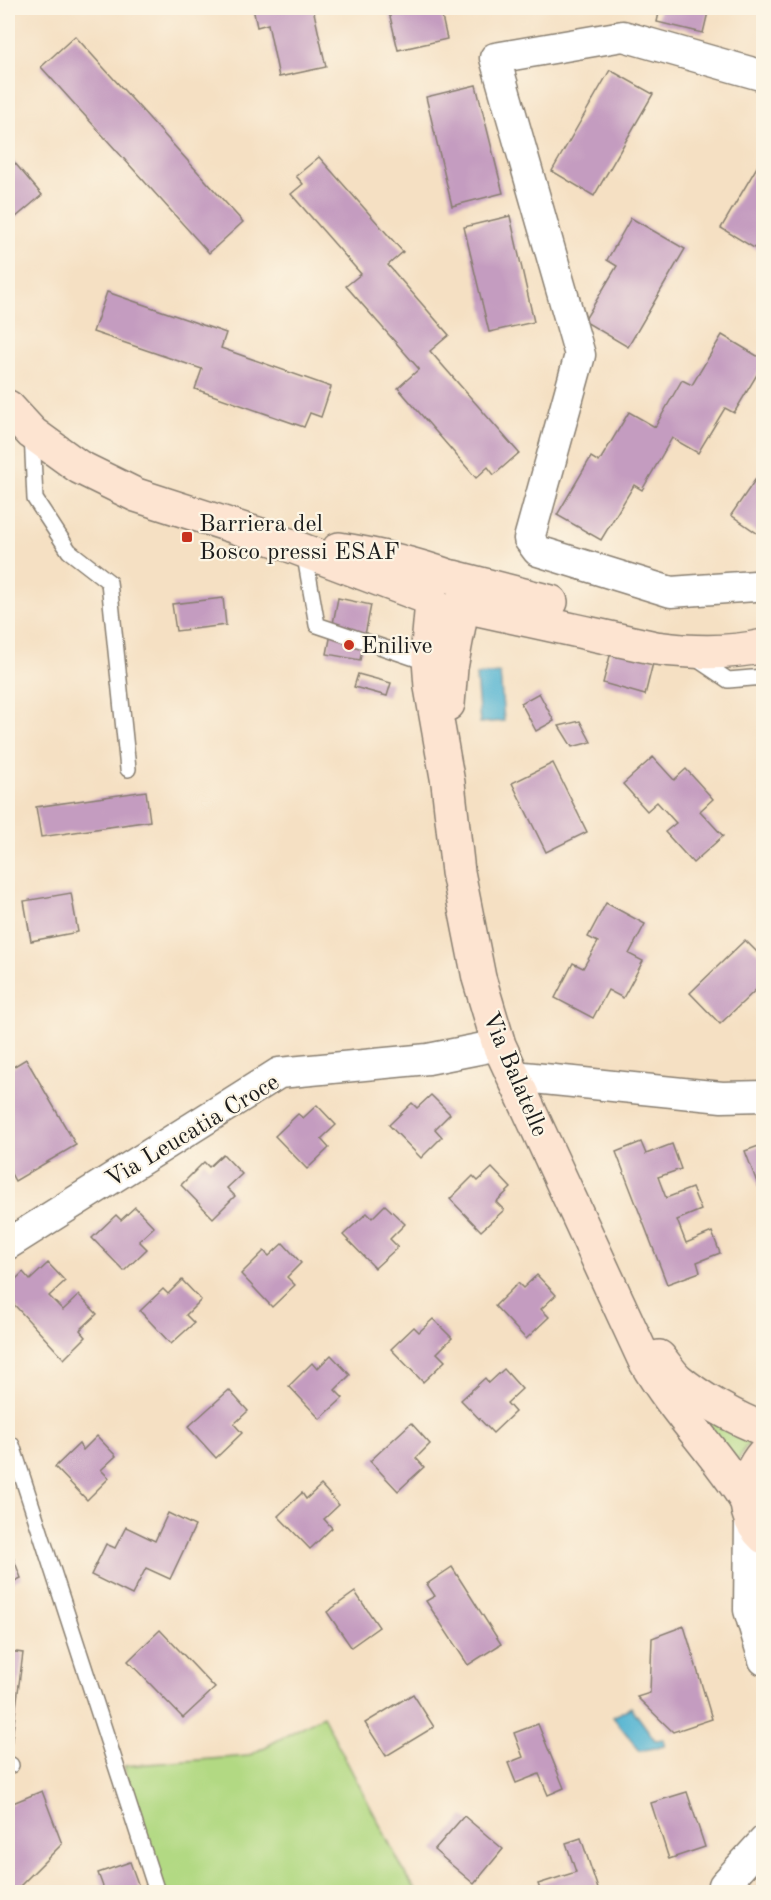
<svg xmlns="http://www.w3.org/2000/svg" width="771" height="1900" viewBox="0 0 771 1900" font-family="'Old Standard TT',serif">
	<rect width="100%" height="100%" fill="#fcf5e5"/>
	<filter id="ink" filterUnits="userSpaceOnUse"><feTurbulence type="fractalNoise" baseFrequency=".0167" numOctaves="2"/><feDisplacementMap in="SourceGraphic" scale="12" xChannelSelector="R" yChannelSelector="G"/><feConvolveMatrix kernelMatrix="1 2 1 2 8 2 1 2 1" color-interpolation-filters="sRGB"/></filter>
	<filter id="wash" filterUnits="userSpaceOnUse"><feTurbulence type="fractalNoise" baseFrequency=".008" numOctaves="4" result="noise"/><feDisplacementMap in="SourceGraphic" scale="24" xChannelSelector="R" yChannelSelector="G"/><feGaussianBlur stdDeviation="1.35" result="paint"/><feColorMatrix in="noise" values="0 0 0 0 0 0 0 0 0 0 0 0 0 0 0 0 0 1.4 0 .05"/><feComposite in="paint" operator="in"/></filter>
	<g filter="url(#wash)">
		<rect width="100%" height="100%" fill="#f5e0c3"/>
		<g fill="#b2d983" stroke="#677a50" stroke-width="1.5">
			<path d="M689,1405L755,1439L745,1448L737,1463Z"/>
			<path d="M323,1716L407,1877L418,1892H162L124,1766L248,1756Z"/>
		</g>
		<g fill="#53b4d2" stroke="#386877" stroke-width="1.5">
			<path d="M500,673L504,721L480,723L476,675Z"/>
			<path d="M631,1707L655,1740L664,1739L665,1746L640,1751L613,1717Z"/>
		</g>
		<g id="blocks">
			<g fill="#c49cc0">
				<rect x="149" y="8" width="44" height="3"/>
				<path d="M253,8H313L326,67L279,77L268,24L257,27Z"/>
				<path d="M388,8H440L447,39L398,50Z"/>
				<path d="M660,8H709L703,33L657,22Z"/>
				<path d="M75,36L243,222L209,253L41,67Z"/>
				<path d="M610,70L653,94L594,196L552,171Z"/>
				<path d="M476,85L503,193L452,206L426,97Z"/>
				<path d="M8,155L42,195L9,223L8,221Z"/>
				<path d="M764,155V254L721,228Z"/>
				<path d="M319,157L403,252L388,265L449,335L430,351L519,453L494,475L488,467L476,478L398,388L419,369L346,286L361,274L291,194L303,184L296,176Z"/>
				<path d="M510,216L534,322L489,332L464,227Z"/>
				<path d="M631,218L685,249L628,347L584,321L617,266L607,260Z"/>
				<path d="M107,292L226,333L221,348L331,387L321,417L310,413L304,427L195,389L202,369L93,332Z"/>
				<path d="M722,335L764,360V363L734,413L725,408L698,453L672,438L642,490L634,485L601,540L557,515L591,457L599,462L629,412L655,427L682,380L692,385Z"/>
				<path d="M764,467V538L731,515Z"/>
				<path d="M223,598L226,625L176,631L172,604Z"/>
				<path d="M338,598L371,605L360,660L327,654Z"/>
				<path d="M612,648L654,659L645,695L603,683Z"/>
				<path d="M358,674L391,683L387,696L354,687Z"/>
				<path d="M539,693L554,721L536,731L521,703Z"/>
				<path d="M580,721L591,742L572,747L559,726Z"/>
				<path d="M653,757L674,780L686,769L713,799L700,811L723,836L693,863L665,832L676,823L657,802L647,811L623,784Z"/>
				<path d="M553,763L587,832L546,852L512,783Z"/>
				<path d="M146,791L150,821L41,837L36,807Z"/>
				<path d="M71,893L78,932L31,941L24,901Z"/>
				<path d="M606,903L645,924L629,954L643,961L623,998L608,990L593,1018L555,998L573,963L583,968L598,942L588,937Z"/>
				<path d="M745,940L764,959V982L720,1024L690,993Z"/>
				<path d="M26,1059L76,1145L15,1181L8,1168V1070Z"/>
				<path d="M431,1095L450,1114L435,1129L442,1137L421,1158L389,1125L412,1103L417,1108Z"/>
				<path d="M317,1105L336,1125L321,1139L329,1148L307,1169L275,1136L298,1114L303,1118Z"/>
				<path d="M641,1142L646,1154L672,1144L681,1169L658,1177L666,1198L692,1188L701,1210L677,1220L686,1243L712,1232L720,1253L697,1262L700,1272L667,1284L616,1152Z"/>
				<path d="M764,1144V1198H763L745,1151Z"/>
				<path d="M223,1154L242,1174L227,1188L235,1196L213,1218L181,1185L204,1162L209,1167Z"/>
				<path d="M492,1168L511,1188L496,1202L504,1210L481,1231L450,1199L473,1176L478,1181Z"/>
				<path d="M385,1205L405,1224L390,1239L398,1247L375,1268L343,1235L367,1213L372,1218Z"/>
				<path d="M135,1207L154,1227L139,1241L147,1249L124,1271L92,1238L116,1215L121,1220Z"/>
				<path d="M283,1243L301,1263L287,1277L295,1285L272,1307L241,1274L264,1251L269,1256Z"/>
				<path d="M48,1263L65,1281L49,1296L63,1310L79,1295L97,1314L80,1330L86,1337L64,1359L8,1298V1287L23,1272L30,1280Z"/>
				<path d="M537,1275L556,1295L541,1309L549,1317L526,1339L495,1306L518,1283L523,1288Z"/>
				<path d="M182,1280L201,1300L186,1315L194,1323L171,1344L140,1311L163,1289L168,1294Z"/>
				<path d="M433,1319L452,1338L437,1353L445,1361L423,1382L391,1349L414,1327L419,1332Z"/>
				<path d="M331,1355L350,1375L335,1390L343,1398L320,1419L289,1386L312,1363L317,1369Z"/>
				<path d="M504,1369L522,1389L507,1403L515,1412L493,1433L461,1400L485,1378L489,1383Z"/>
				<path d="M229,1390L248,1411L234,1424L242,1433L216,1458L188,1427Z"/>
				<path d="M411,1423L430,1444L416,1458L424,1467L398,1491L370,1461Z"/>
				<path d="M97,1436L116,1456L101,1470L109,1478L87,1500L55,1467L79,1444L83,1450Z"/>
				<path d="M321,1485L339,1505L324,1519L332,1528L310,1549L278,1516L302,1493L306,1499Z"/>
				<path d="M168,1513L195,1526L170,1579L146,1568L132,1595L91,1575L106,1544L115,1548L126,1527L155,1541Z"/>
				<path d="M8,1544L21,1578L8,1584Z"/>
				<path d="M452,1567L501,1644L468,1665L426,1601L435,1596L427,1584Z"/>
				<path d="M355,1592L379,1627L351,1647L327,1612Z"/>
				<path d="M684,1626L712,1719L673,1732L637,1697L650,1693L652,1638Z"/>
				<path d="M160,1630L215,1688L183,1718L128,1661Z"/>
				<path d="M8,1651L23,1653L10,1754H8Z"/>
				<path d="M413,1694L434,1727L386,1756L365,1723Z"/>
				<path d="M538,1724L564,1788L548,1795L539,1774L516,1783L508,1763L523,1757L514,1733Z"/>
				<path d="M42,1791L62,1844L14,1892H8V1805Z"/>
				<path d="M687,1792L705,1847L669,1859L651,1803Z"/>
				<path d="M464,1816L503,1849L474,1884L434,1850Z"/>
				<path d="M581,1838L599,1892H541L538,1884L576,1872L566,1843Z"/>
				<path d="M130,1862L141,1892H105L98,1873Z"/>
			</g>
		</g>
	</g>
	<g filter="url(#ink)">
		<use href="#blocks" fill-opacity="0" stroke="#887e70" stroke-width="1.5"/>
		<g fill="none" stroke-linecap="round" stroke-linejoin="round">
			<g stroke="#887e70" stroke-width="18">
				<g id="lane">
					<path d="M32,433L35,499L69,551L109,582L128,769"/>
					<path d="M304,551L317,625L429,663"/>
					<path d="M694,657L728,680L764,677"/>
					<path d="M8,1446L12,1445L157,1892"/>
					<path d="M8,1766L11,1765"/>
				</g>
			</g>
			<g stroke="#887e70" stroke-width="33">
				<g id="street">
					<path d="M755,586L671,592L538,551L529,539L580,355L495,58L623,36L764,76"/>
					<path d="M514,1076L722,1097L764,1096"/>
					<path d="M8,1244L279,1073L428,1059L499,1045"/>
					<path d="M750,1519L749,1610L764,1660"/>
					<path d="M722,1892L724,1885L764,1841"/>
				</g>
			</g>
			<g stroke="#887e70" stroke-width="36">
				<g id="secondary">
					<path d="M8,407L32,433L79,467L136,495L273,539L431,599"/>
					<path d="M339,549C376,555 412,563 448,576"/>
					<path d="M453,577L551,602"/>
					<path d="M432,602L428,646L431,687L448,783L458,872L479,978L499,1045L645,1361C674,1411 715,1451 746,1500"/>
					<path d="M448,704L451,668L459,625V605L656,648C693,653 727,654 764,646"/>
					<path d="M659,1357C665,1364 670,1372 677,1379C698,1397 737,1420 764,1429"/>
					<path d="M764,1453C743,1477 739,1514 764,1537"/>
				</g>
			</g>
			<use href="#lane" stroke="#fff" stroke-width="15"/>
			<use href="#street" stroke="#fff" stroke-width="30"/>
			<use href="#secondary" stroke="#fde4d1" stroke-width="33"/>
		</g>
	</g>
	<g fill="#c8321e" stroke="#fcf5e5" stroke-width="2">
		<rect x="181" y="531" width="12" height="12" rx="3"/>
		<circle cx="349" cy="645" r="6"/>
	</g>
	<g text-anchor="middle" stroke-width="4.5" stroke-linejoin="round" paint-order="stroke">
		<g font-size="24" fill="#1c1c1c" stroke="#fcf5e5" text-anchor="start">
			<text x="199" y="531">Barriera del<tspan x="199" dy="28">Bosco pressi ESAF</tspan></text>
			<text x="361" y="653">Enilive</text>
		</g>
		<g font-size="24" fill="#1c1c1c" stroke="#fcf5e5">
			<text transform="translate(516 1074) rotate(67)" y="8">Via Balatelle</text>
			<text transform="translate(192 1130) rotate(-31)" y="8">Via Leucatia Croce</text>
		</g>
	</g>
	<rect width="771" height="1900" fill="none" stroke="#fcf5e5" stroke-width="30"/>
</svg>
